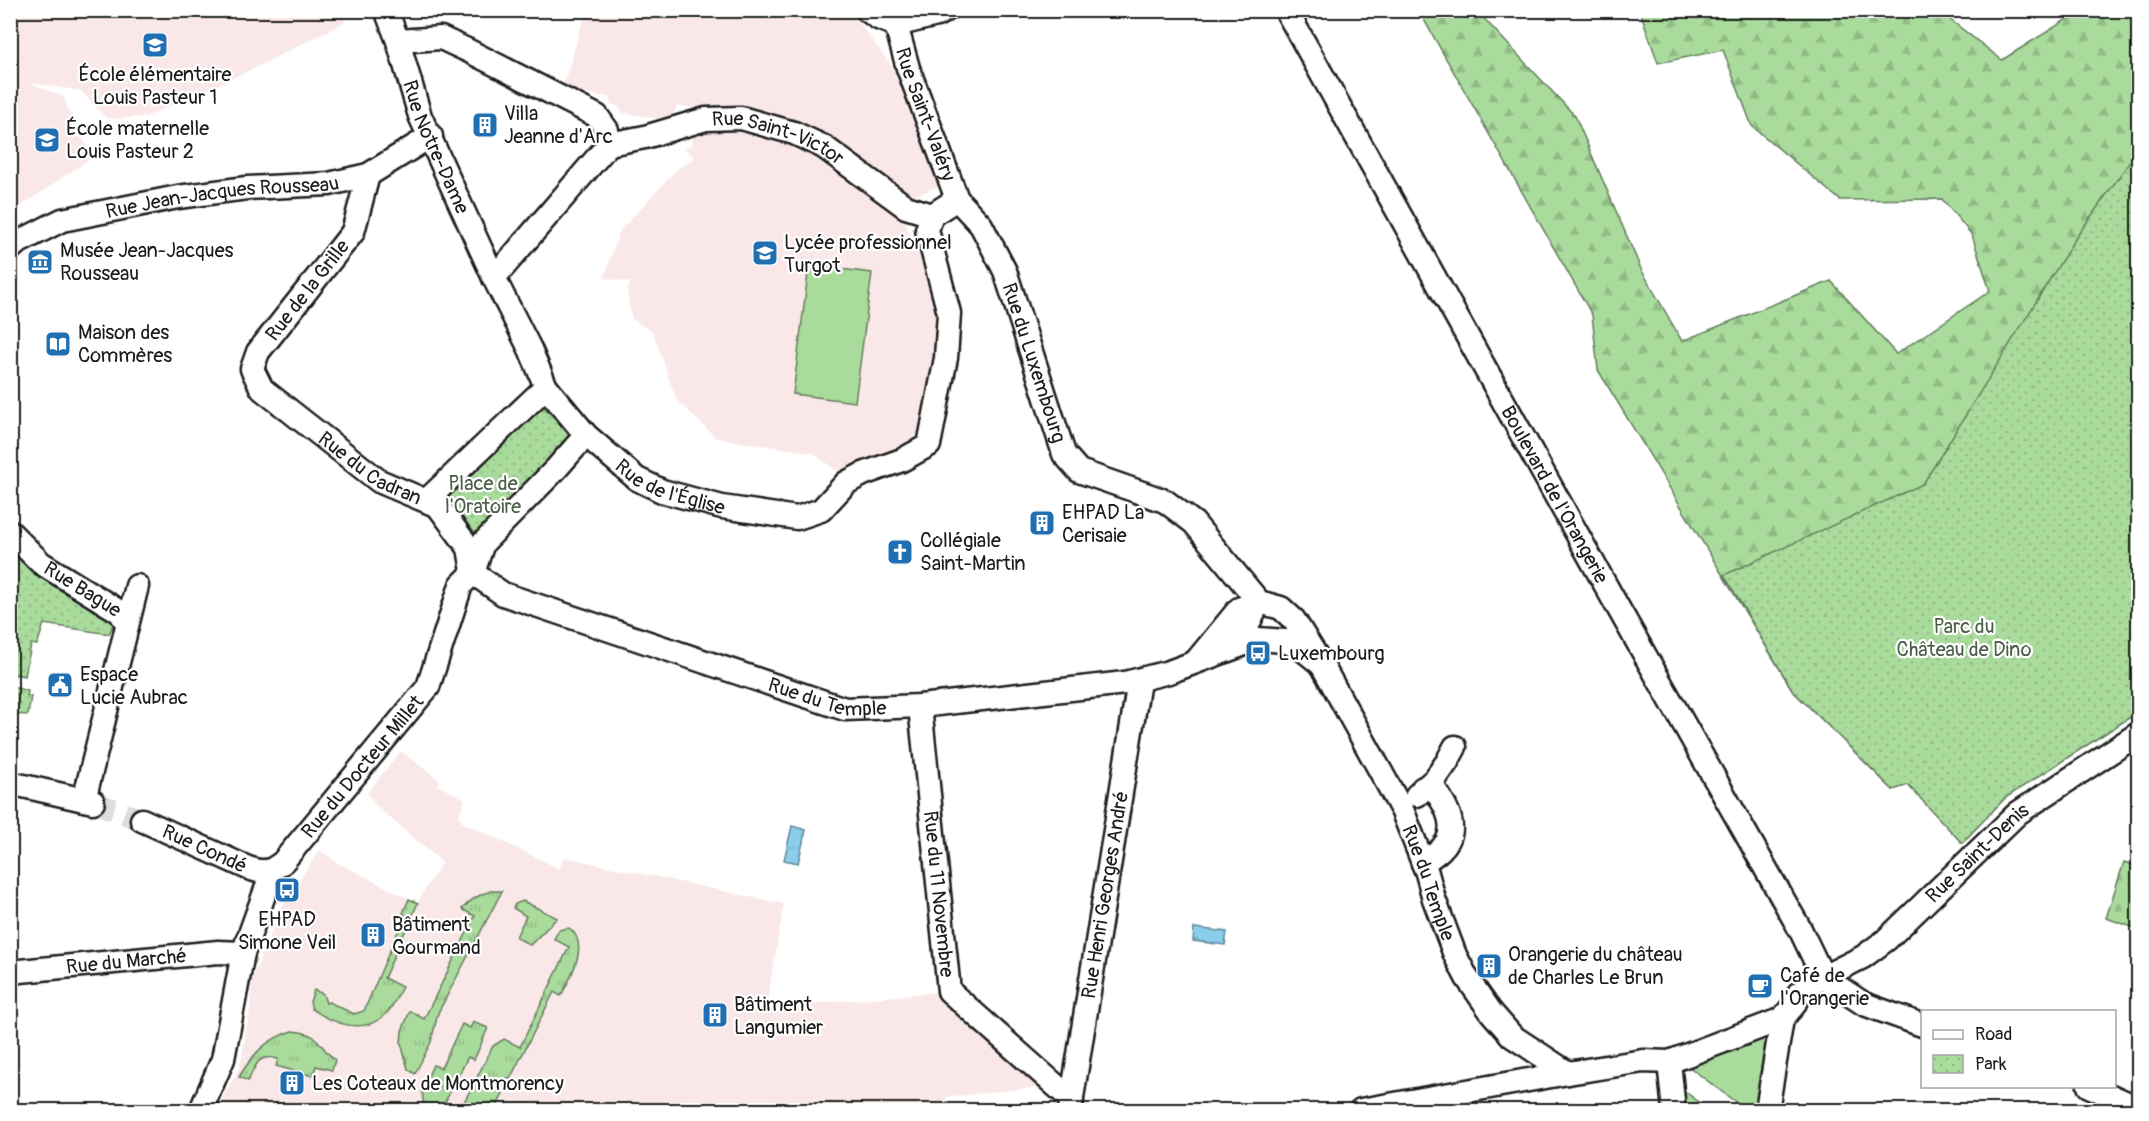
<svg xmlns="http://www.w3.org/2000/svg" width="2149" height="1121" viewBox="0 0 2149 1121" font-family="Pangolin,sans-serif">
	<defs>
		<pattern id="grass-tufts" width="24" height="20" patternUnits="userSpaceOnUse" patternTransform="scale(1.5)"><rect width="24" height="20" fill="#a9db9c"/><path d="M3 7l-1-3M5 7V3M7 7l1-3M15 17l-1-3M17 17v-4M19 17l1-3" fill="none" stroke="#91bb86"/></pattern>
		<pattern id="forest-firs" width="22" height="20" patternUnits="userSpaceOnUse" patternTransform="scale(1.5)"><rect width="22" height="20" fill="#a9db9c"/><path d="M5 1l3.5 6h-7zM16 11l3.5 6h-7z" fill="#91bb86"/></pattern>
		<pattern id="park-dots" width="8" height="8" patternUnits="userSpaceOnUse" patternTransform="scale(1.5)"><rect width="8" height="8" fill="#a9db9c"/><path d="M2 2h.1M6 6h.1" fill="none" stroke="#91bb86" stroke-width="1.8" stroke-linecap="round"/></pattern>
		<pattern id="water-ripples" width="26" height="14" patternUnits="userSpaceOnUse" patternTransform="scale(1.5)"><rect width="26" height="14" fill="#8bceec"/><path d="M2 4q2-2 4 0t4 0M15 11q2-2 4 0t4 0" fill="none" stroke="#77b0ca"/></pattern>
	</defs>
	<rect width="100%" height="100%" fill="#fff"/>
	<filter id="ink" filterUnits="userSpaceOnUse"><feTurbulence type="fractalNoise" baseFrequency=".0167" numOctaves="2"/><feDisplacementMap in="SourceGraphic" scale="12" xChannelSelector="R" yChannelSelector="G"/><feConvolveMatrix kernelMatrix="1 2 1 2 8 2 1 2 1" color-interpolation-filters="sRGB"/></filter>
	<g filter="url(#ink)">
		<g fill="#fae8e8">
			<path d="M11,10H343L345,22L255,68L146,117L107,119L81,91L31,83L64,97L73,123L94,156L11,213Z"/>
			<path d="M586,11H848L858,21L902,80L940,186L908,198L820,154L902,215L928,273L936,312L932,383L920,433L878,460L842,475L813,453L716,438L676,399L653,332L632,319L627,293L630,282L604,278L619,232L676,170L695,158L684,147L692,146L693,130L747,112L677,106L673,114L663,119L623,113L618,106L611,104V98L562,89Z"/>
			<path d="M401,751L440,781L437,785L465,799L459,816L462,822L560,869L563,857L784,904L766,1008L937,992L938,999L952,1005L1043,1087L946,1097L945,1110H216L240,1066L250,1011L252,980L262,954L286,899L320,850L338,863L417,903L442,862L375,805L367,793Z"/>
		</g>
		<g fill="url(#grass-tufts)" stroke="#627c5c" stroke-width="1.5">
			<path d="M491,891H502L438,1013L431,1042L415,1074L408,1069L401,1043L402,1031L410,1011L424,1019L475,916L462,909C471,899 479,894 491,891Z"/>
			<path d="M409,899L418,903L384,978L402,987C397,996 393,1008 385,1015C363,1035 334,1024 312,1009L310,1002L314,990L323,994L326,1003L329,1002L354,1014L364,1011L405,915L403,913Z"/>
			<path d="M523,901L557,918L530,945L516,937L526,916L513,908L515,904Z"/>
			<path d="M569,928C591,944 570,978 561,996L554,992L510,1079L507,1078L500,1092L503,1094L495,1110H460L493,1046L504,1039L520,1047L569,947L554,939L559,930Z"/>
			<path d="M473,1022L488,1028L474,1060L468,1057L441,1110H424L422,1089L433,1065L441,1068L462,1024L470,1028Z"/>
			<path d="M292,1031C321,1033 317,1045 335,1060L332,1070L316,1066L313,1076L276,1066L278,1059C258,1053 256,1065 248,1081L239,1077C253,1054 266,1039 292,1031Z"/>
		</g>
		<g fill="url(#forest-firs)" stroke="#627c5c" stroke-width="1.5">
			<path d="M1419,11H1477L1575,116L1641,269L1682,341L1831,281L1896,354L1990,291L1972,235L1942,199L1840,200L1752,126L1723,50L1658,63L1640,11H1939L2002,60L2080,11H2138V712L2005,798L1962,843L1908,785L1893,790L1793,691L1598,370L1592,315Z"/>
			<path d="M2124,862L2138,866V929L2106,918Z"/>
		</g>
		<g fill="url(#park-dots)" stroke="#627c5c" stroke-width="1.5">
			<path d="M2138,150V712L2005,798L1962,843L1908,785L1893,790L1793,691L1724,575L1923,484L2075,239Z"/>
			<path d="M539,402L575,440L483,532H474L450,502L449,493Z"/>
			<path d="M10,532L120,612L109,634L44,624L37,645L31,644L25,676L15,674L12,687L28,691L27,696H31L28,715L11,714Z"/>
		</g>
		<g fill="#a9db9c" stroke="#627c5c" stroke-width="1.5">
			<path d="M809,265L872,273L855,402L793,394Z"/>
			<path d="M1767,1037L1755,1110H1746L1688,1066Z"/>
			<path d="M1682,1089L1709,1110H1685Z"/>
		</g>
		<g fill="url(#water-ripples)" stroke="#5f8799" stroke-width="1.5">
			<path d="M792,826L806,830L798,863L784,860Z"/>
			<path d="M1194,928L1227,932L1225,945L1193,941Z"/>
		</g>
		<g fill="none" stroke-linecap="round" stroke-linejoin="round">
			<path stroke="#ddd" stroke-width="22" stroke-dasharray="22 11" stroke-linecap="butt" d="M93,802L142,820"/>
			<g stroke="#1c1c1c" stroke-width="27">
				<g id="street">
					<path id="s1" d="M386,10L398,41L420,116L494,278L530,349L546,387L586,435L637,479L662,491L722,507L797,518L821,510L846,483L863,474L902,460L929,445L946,358L949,313L927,230L932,215L957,199"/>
					<path d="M867,10L878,18L896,25"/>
					<path id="s2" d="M1286,10L1616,604L1801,931L1823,977"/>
					<path id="s3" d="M896,25L908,68L957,199L981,225L1005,271L1064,454L1079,471L1165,501L1194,523L1259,602L1237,646"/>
					<path d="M896,25L937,15L946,10"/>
					<path d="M398,41L441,38L469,51L597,116L607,130L609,144"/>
					<path id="s4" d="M609,144L645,137L706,119L741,118L794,133L824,147L906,207L932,215"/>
					<path id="s5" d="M368,175L353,232L258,352L252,369L262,389L379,481L438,506L469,548L473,571"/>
					<path id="s6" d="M10,249L17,243L62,220L178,197L247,188L329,184L368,175L431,136"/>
					<path d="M494,278L609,144"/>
					<path d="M427,500L546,387"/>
					<path id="s7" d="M10,532L41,563L120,612L127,623"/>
					<path id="s8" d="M473,573L503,594L845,709L920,706L1125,683L1169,672L1258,639L1285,641L1302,649L1322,665"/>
					<path id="s9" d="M1197,660L1239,609L1259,602L1281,608L1294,620L1322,665L1403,812L1427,873L1434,899L1455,955L1467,978L1491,1012L1512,1036L1568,1073"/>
					<path id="s10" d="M920,706L949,991L1072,1100"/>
					<path d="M10,783L93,802"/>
					<path d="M1423,788L1434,789C1447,806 1460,830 1442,848C1437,854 1429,858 1423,863"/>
					<path d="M1417,795L1435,779L1447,762L1455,747"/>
					<path d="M84,800L137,586"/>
					<path id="s11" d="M142,820L248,868L258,871H270"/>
					<path id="s12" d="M10,972L218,952L243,953"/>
					<path d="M1823,977L1864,1004L1922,1025"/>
					<path d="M1669,1062L1674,1110"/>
					<path d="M2089,1086L2138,1108"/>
					<path id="s13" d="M201,1110L223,1059L243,953L269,881L270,871L282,863L428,687L461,585L473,573L483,543L555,470L586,435"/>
					<path id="s14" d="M1070,1110L1139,681"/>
					<path id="s15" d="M1361,1110L1568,1073L1643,1061L1669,1062L1782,1019L1794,1005L1799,993L1823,977L1863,957L1886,940L2018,813L2138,734"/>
					<path d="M1767,1110L1782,1019"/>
				</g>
			</g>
			<use href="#street" stroke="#fff" stroke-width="22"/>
		</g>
	</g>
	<defs>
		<g id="school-square" transform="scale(1.35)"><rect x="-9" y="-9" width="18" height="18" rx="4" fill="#1f6fb2" stroke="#fff"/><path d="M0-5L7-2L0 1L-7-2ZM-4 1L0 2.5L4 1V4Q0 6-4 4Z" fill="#fff"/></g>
		<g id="building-square" transform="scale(1.35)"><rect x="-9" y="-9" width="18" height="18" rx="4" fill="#1f6fb2" stroke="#fff"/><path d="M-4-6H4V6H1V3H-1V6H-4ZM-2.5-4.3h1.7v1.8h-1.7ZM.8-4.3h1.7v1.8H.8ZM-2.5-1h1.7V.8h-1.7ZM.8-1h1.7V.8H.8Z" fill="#fff"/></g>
		<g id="museum-square" transform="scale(1.35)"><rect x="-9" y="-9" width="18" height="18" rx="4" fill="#1f6fb2" stroke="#fff"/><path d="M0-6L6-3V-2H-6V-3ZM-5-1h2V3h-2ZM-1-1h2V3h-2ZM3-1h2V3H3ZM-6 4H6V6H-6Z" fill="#fff"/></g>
		<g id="library-square" transform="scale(1.35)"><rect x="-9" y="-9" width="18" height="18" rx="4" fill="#1f6fb2" stroke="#fff"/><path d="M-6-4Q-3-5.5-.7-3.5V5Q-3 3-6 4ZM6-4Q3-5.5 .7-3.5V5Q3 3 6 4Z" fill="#fff"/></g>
		<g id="church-square" transform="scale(1.35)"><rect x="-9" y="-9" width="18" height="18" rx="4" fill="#1f6fb2" stroke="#fff"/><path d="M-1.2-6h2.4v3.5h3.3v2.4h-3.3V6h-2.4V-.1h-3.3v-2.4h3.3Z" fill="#fff"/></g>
		<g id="bus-square" transform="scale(1.35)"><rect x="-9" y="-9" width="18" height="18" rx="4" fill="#1f6fb2" stroke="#fff"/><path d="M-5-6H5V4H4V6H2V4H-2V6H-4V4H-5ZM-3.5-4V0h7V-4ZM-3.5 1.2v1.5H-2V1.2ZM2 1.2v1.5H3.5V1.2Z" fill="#fff"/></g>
		<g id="civic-square" transform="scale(1.35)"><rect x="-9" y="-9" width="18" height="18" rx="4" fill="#1f6fb2" stroke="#fff"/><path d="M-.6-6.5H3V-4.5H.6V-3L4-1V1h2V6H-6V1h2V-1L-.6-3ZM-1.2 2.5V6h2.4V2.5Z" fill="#fff"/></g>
		<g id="cafe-square" transform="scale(1.35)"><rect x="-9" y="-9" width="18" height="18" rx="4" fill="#1f6fb2" stroke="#fff"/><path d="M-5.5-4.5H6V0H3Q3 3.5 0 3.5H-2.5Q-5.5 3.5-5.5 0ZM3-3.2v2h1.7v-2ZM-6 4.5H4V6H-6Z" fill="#fff"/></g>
	</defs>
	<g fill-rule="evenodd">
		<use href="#school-square" x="155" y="45"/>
		<use href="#building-square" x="485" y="125"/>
		<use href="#school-square" x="47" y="140"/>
		<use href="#school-square" x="765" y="253"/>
		<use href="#museum-square" x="40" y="262"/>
		<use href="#library-square" x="58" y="344"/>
		<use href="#building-square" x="1042" y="523"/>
		<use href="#church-square" x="900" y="552"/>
		<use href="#bus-square" x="1258" y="653"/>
		<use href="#civic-square" x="60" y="685"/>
		<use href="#bus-square" x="287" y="890"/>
		<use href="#building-square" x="373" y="935"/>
		<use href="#building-square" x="1489" y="966"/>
		<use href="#cafe-square" x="1760" y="986"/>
		<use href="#building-square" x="715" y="1015"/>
		<use href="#building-square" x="292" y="1083"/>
	</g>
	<g text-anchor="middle" stroke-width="4.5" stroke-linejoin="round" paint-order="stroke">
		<g font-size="20" fill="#1c1c1c" stroke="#fff" text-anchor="start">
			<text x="155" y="81" text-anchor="middle">École élémentaire<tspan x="155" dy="23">Louis Pasteur 1</tspan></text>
			<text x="504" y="120">Villa<tspan x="504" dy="23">Jeanne d'Arc</tspan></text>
			<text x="66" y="135">École maternelle<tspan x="66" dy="23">Louis Pasteur 2</tspan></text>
			<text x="784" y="249">Lycée professionnel<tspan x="784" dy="23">Turgot</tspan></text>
			<text x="60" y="257">Musée Jean-Jacques<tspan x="60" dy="23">Rousseau</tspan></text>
			<text x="78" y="339">Maison des<tspan x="78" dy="23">Commères</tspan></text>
			<text x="1062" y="519">EHPAD La<tspan x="1062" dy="23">Cerisaie</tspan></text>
			<text x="920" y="547">Collégiale<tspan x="920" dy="23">Saint-Martin</tspan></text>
			<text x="1278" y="660">Luxembourg</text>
			<text x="80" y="681">Espace<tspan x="80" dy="23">Lucie Aubrac</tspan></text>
			<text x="287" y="926" text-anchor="middle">EHPAD<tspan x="287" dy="23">Simone Veil</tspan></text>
			<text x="392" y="931">Bâtiment<tspan x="392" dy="23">Gourmand</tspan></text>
			<text x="1508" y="961">Orangerie du château<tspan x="1508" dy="23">de Charles Le Brun</tspan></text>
			<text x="1780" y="982">Café de<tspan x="1780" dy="23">l'Orangerie</tspan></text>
			<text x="734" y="1011">Bâtiment<tspan x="734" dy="23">Langumier</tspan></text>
			<text x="312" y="1090">Les Coteaux de Montmorency</text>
		</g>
		<g font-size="20" fill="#1c1c1c" stroke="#fff">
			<text dy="7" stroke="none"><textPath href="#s3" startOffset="94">Rue Saint-Valéry</textPath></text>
			<text dy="7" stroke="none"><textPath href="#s4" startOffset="176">Rue Saint-Victor</textPath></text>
			<text dy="7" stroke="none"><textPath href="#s1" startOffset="146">Rue Notre-Dame</textPath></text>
			<text dy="7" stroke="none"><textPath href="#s6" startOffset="222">Rue Jean-Jacques Rousseau</textPath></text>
			<text transform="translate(307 290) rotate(-52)" y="7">Rue de la Grille</text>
			<text dy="7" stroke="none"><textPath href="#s3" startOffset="368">Rue du Luxembourg</textPath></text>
			<text dy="7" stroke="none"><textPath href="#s5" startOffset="387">Rue du Cadran</textPath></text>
			<text dy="7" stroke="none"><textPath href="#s1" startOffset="574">Rue de l'Église</textPath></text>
			<text dy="7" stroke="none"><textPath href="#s2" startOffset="554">Boulevard de l'Orangerie</textPath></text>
			<text dy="7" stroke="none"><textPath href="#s7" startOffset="93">Rue Bague</textPath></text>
			<text dy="7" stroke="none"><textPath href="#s8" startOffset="378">Rue du Temple</textPath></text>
			<text dy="7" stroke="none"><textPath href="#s13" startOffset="390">Rue du Docteur Millet</textPath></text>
			<text dy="7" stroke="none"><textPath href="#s11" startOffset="69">Rue Condé</textPath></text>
			<text dy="7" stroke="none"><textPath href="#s15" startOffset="693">Rue Saint-Denis</textPath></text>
			<text dy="7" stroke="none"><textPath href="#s9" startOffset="424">Rue du Temple</textPath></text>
			<text dy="7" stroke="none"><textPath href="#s10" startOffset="189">Rue du 11 Novembre</textPath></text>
			<text dy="7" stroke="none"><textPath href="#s14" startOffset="218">Rue Henri Georges André</textPath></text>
			<text dy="7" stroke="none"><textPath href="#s12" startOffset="117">Rue du Marché</textPath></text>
		</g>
		<g font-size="20" fill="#4d5f49" stroke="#fff">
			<text x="483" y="490">Place de<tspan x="483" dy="23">l'Oratoire</tspan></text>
			<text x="1964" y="633">Parc du<tspan x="1964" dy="23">Château de Dino</tspan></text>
		</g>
	</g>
	<rect width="2149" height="1121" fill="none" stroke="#fff" stroke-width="36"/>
	<rect x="18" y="18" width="2113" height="1085" fill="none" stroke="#1c1c1c" stroke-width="2" filter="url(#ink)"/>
	<rect x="1921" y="1010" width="195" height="78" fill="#ffffff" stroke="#a4a4a4" stroke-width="1.5"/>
	<rect x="1933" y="1030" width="30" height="9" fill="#ffffff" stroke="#a4a4a4" stroke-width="1.5"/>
	<text x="1975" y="1040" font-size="18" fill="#1c1c1c">Road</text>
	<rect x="1933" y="1055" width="30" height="18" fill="url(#park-dots)" stroke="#a4a4a4" stroke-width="1.5"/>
	<text x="1975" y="1070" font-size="18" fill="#1c1c1c">Park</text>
</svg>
